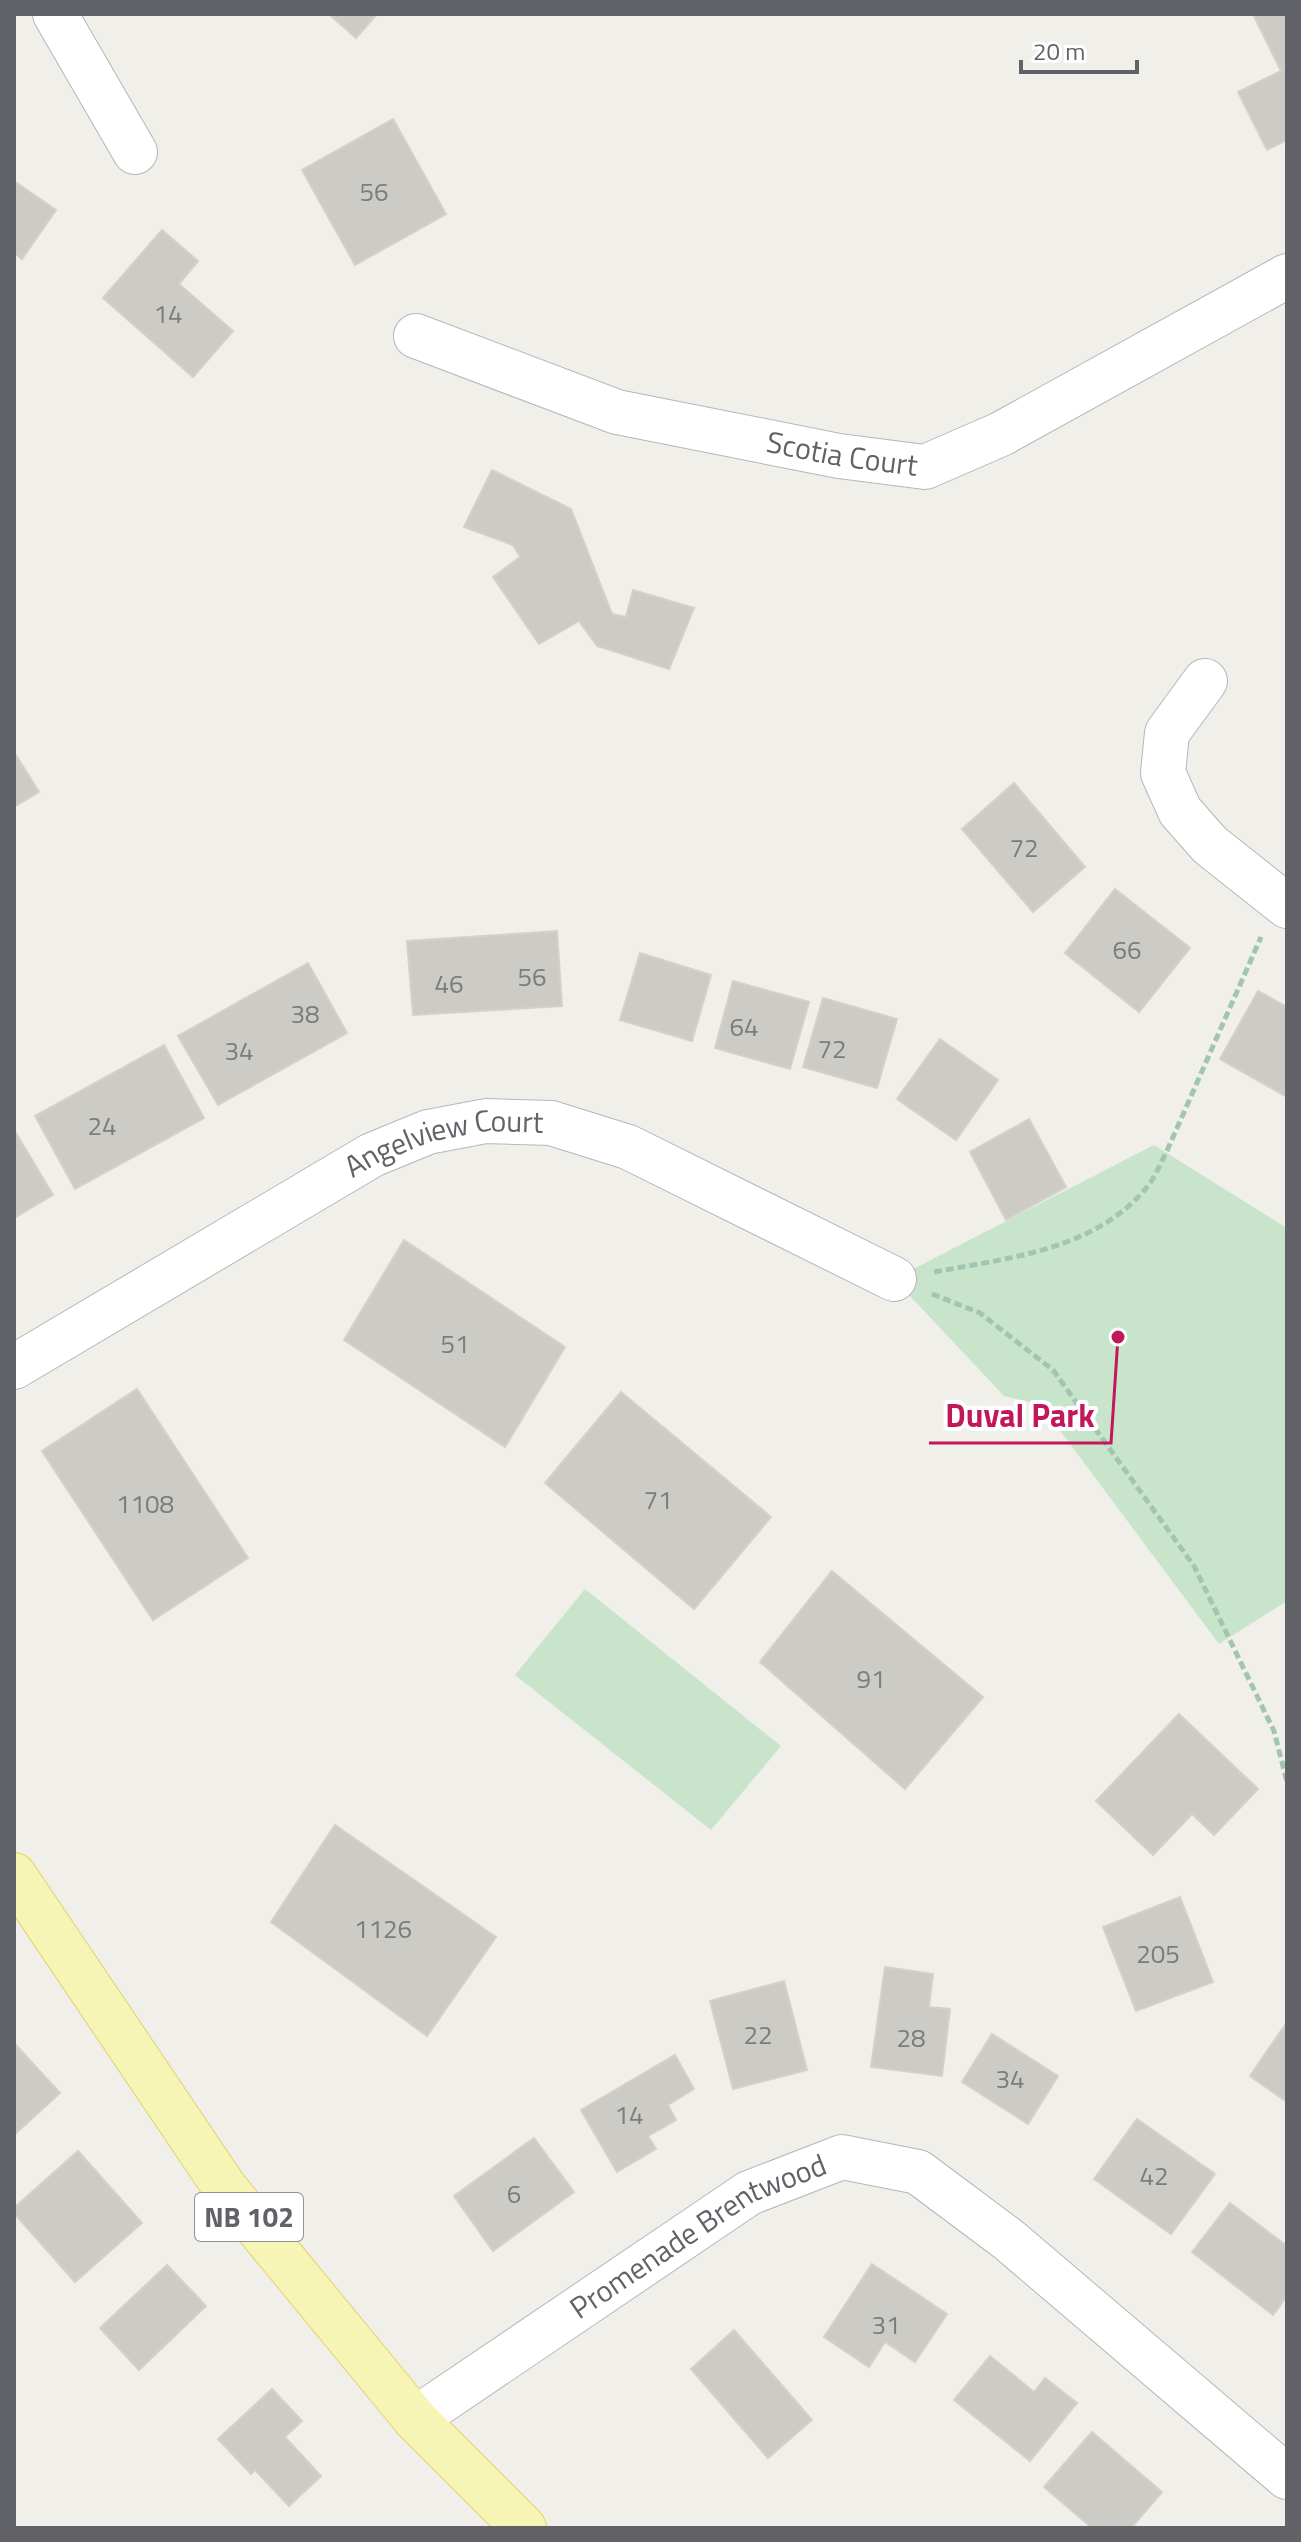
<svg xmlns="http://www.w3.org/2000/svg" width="1301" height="2542" viewBox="0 0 1301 2542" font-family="'Titillium Web',sans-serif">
	<rect width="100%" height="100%" fill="#f0efe9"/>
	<g fill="#c8e5cc">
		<path d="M1154,1145L1287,1228V1601L1219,1644L1041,1405L1004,1396L894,1279Z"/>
		<path d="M585,1589L781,1746L711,1830L515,1675Z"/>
	</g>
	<g fill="#cccbc5" stroke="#d4d2c7" stroke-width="2">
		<path d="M329,14H377L356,38Z"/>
		<path d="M1253,14H1287V140L1267,150L1238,92L1281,71Z"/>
		<path d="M393,119L446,214L355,265L302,170Z"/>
		<path d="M14,181L56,210L22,259L14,253Z"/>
		<path d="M162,230L198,261L179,284L233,331L193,377L103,298Z"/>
		<path d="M492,470L571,509L612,614L626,617L633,590L694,608L669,669L597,646L579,621L539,644L493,577L520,557L513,545L464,527Z"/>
		<path d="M14,752L39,792L14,807Z"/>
		<path d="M1014,783L1085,867L1033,912L962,829Z"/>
		<path d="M1115,889L1190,948L1139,1012L1065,953Z"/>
		<path d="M557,931L562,1006L413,1015L407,941Z"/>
		<path d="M640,953L711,975L692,1041L620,1020Z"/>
		<path d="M308,963L347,1033L218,1105L178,1036Z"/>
		<path d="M733,981L809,1002L790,1069L715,1048Z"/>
		<path d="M1258,991L1287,1007V1097L1220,1059Z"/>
		<path d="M823,998L897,1019L877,1088L803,1067Z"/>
		<path d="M940,1039L998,1080L956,1140L897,1099Z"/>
		<path d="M164,1045L204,1118L75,1189L35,1116Z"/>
		<path d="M1029,1119L1066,1187L1006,1220L970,1152Z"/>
		<path d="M16,1133L53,1195L14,1218V1134Z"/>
		<path d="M404,1240L565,1347L505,1447L344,1340Z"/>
		<path d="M137,1389L248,1558L153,1620L42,1451Z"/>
		<path d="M621,1392L771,1517L694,1609L545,1483Z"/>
		<path d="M832,1571L983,1697L905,1789L760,1662Z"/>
		<path d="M1179,1714L1258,1789L1214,1835L1192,1814L1153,1855L1096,1801Z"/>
		<path d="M335,1825L496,1937L427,2036L271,1922Z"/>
		<path d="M1180,1897L1213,1982L1136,2011L1103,1927Z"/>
		<path d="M885,1967L933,1974L929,2007L950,2009L942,2076L871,2067Z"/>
		<path d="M784,1981L807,2070L733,2089L710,2001Z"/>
		<path d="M1287,2022V2102L1250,2076Z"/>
		<path d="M992,2034L1058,2076L1028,2124L962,2082Z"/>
		<path d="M14,2043L60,2093L14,2135Z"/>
		<path d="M675,2055L694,2089L668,2105L676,2120L648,2136L656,2149L617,2172L581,2110Z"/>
		<path d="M1137,2119L1215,2174L1171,2234L1094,2179Z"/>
		<path d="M534,2138L574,2192L493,2251L454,2196Z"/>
		<path d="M78,2151L142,2223L75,2282L14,2213V2208Z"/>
		<path d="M1230,2203L1287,2246V2296L1273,2315L1192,2252Z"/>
		<path d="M872,2264L947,2314L915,2362L885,2342L869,2367L824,2337Z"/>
		<path d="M167,2265L206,2306L139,2370L100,2328Z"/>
		<path d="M734,2330L812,2420L768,2458L691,2369Z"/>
		<path d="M990,2356L1034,2392L1045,2378L1077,2403L1030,2461L954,2400Z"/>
		<path d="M272,2389L302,2421L285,2437L321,2476L289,2506L255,2470L251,2474L218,2439Z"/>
		<path d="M1092,2432L1162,2492L1131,2528H1092L1044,2487Z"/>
	</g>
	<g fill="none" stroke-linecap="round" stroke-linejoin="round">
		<g stroke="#b5b7bb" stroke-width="46">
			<g id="street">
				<path d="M55,14L135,152"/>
				<path id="s1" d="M416,336L617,412L839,456L925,467L1001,434L1287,276"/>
				<path d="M1205,681L1167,733L1163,773L1180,811L1210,845L1287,906"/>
				<path id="s2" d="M14,1367L372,1155L428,1132L486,1121L551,1123L628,1147L894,1279"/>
				<path id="s3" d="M415,2419L749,2193L842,2157L918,2172L1009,2240L1287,2477"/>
			</g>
		</g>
		<g stroke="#e4d26e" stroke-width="46">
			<path id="primary" d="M14,1875L225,2188L415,2419L524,2528"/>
		</g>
		<g stroke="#a2c5b1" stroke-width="5" stroke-dasharray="8 4" stroke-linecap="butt">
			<path d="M934,1272C1009,1258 1096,1250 1148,1186C1155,1177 1160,1164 1166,1153L1261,937"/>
			<path d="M932,1294L980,1313L1053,1370L1194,1566L1274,1731L1287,1782"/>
		</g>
		<use href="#street" stroke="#fff" stroke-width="44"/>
		<use href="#primary" stroke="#f7f5b6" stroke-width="44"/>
	</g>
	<g text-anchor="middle" stroke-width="8" stroke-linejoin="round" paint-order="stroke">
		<g font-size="26" fill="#7b7c7e">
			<text x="374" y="201">56</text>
			<text x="168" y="323">14</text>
			<text x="1024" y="857">72</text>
			<text x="1127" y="959">66</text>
			<text x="532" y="986">56</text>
			<text x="449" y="993">46</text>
			<text x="305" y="1023">38</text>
			<text x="744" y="1036">64</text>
			<text x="832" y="1058">72</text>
			<text x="239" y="1060">34</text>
			<text x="102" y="1135">24</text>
			<text x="455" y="1353">51</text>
			<text x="658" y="1509">71</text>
			<text x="145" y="1513">1108</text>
			<text x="871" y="1688">91</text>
			<text x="383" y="1938">1126</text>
			<text x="1158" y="1963">205</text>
			<text x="758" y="2044">22</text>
			<text x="911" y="2047">28</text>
			<text x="1010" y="2088">34</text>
			<text x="629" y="2124">14</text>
			<text x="1154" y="2185">42</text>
			<text x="514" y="2203">6</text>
			<text x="886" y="2334">31</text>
		</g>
		<rect fill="#fff" stroke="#909195" stroke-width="2" x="195" y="2193" width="108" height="48" rx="6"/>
		<g font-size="28" font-weight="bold" fill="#606267">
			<text x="249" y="2227">NB 102</text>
		</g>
		<g font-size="30" fill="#606267" stroke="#fff">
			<text dy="10" stroke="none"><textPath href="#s1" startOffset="444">Scotia Court</textPath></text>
			<text dy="10" stroke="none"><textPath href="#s2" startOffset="490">Angelview Court</textPath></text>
			<text dy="10" stroke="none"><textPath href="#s3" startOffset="338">Promenade Brentwood</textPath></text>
		</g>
	</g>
	<path fill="none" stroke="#c2185b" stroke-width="3" d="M1118 1337L1111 1443H929"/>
	<circle fill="#c2185b" stroke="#fff" stroke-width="3" cx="1118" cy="1337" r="8"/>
	<g font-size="32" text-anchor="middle" font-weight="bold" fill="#c2185b" stroke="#fff" stroke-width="8" stroke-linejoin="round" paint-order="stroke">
		<text x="1020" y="1427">Duval Park</text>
	</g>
	<rect width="1301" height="2542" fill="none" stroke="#606267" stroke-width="32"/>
	<path d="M1021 60v12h116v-12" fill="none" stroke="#606267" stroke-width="4"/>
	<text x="1033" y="60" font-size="24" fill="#606267" stroke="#ffffff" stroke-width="6" paint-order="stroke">20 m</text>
</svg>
